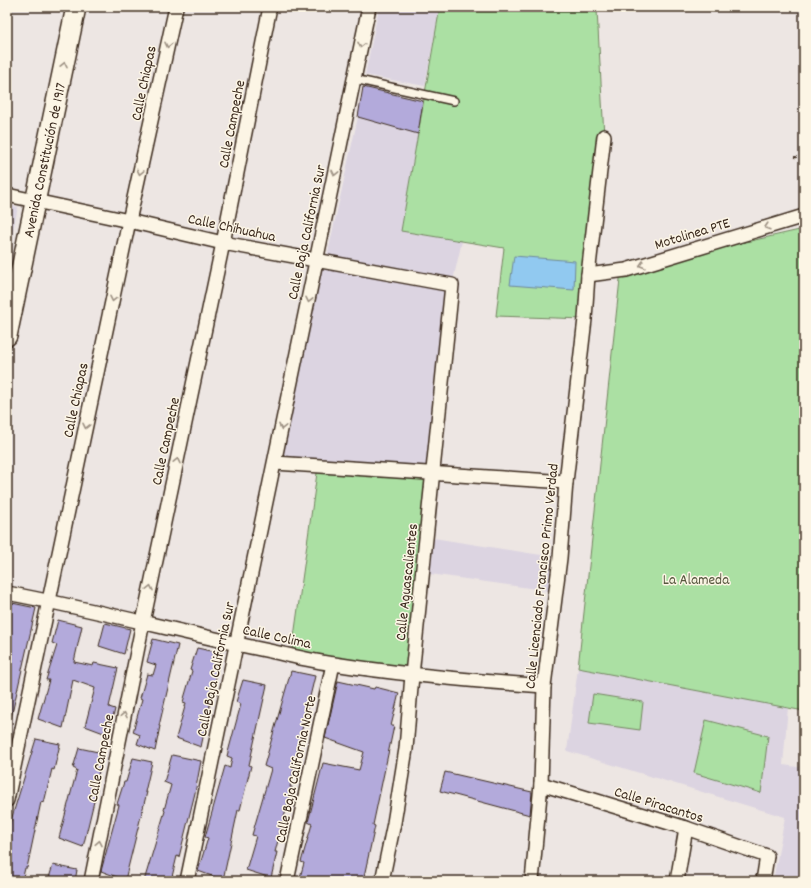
<svg xmlns="http://www.w3.org/2000/svg" width="811" height="888" viewBox="0 0 811 888" font-family="Dekko,sans-serif">
	<rect width="100%" height="100%" fill="#ede6e3"/>
	<filter id="ink" filterUnits="userSpaceOnUse"><feTurbulence type="fractalNoise" baseFrequency=".025" numOctaves="2"/><feDisplacementMap in="SourceGraphic" scale="8" xChannelSelector="R" yChannelSelector="G"/><feConvolveMatrix kernelMatrix="1 2 1 2 8 2 1 2 1" color-interpolation-filters="sRGB"/></filter>
	<g filter="url(#ink)">
		<g fill="#dcd4e1">
			<path d="M379,7H440L425,86L365,75Z"/>
			<path d="M358,117L418,134L401,231L462,241L452,285L434,474L275,463L317,260L326,261Z"/>
			<path d="M7,205L18,207L7,258Z"/>
			<path d="M427,537L560,558L550,591L423,573Z"/>
			<path d="M578,668L788,707L783,765L804,768V881H773L785,817L567,751Z"/>
		</g>
		<g fill="#abe0a3" stroke="#738560">
			<path d="M440,7H583L597,10L604,136L585,319L496,316L504,248L401,231Z"/>
			<path d="M804,229V711L578,668L621,270Z"/>
			<path d="M318,466L434,474L412,675L292,651Z"/>
			<path d="M593,694L643,702L640,730L589,723Z"/>
			<path d="M706,720L768,736L761,793L694,773Z"/>
		</g>
		<path fill="#91c9f0" stroke="#6f899c" d="M514,256L575,261L574,290L510,285Z"/>
		<g fill="#b3aadb" stroke="#3b2a1e">
			<path d="M363,87L423,101L418,134L358,117Z"/>
			<path d="M12,603L36,608L11,718H7V620Z"/>
			<path d="M58,620L82,626L74,662L93,666L94,663L118,668L109,707L115,709L109,735L85,726L95,688L73,680L63,728L38,719L49,680H46L57,645L52,643Z"/>
			<path d="M105,623L130,629L124,654L99,646Z"/>
			<path d="M153,639L178,645L159,726H160L155,751L137,744L140,735L133,732L142,699L140,698L147,674L153,675L156,665L147,662Z"/>
			<path d="M197,648L221,653L201,747L176,738L186,703L183,702L192,671L190,670Z"/>
			<path d="M291,671L315,676L297,750H298L290,787H292L275,852H277L271,878L246,870L256,836L252,835L271,769L264,766Z"/>
			<path d="M243,680L267,685L249,765L251,766L240,810H238L223,880L198,871L208,838L205,837L225,766L230,768L232,758L227,756L241,704L236,702Z"/>
			<path d="M338,681L374,689L375,687L399,693L391,726H394L373,825L375,826L363,881H299L304,863L301,862L312,824L308,822L323,763L359,770L364,752L325,738Z"/>
			<path d="M36,739L60,744L54,770L52,769L44,803L41,802L27,868H25L22,881H7V843L10,830H8Z"/>
			<path d="M79,748L103,753L95,789H97L83,847L59,838L77,770L73,768Z"/>
			<path d="M172,755L201,761L195,793L179,857L177,856L171,881H144L165,811L164,810L171,785L164,782Z"/>
			<path d="M133,758L152,762L145,792H147L125,880L101,871L119,805L117,804L124,782H126Z"/>
			<path d="M445,772L532,792L530,815L440,791Z"/>
			<path d="M53,865L77,870L75,881H48Z"/>
		</g>
		<g fill="none" stroke-linecap="round" stroke-linejoin="round">
			<g stroke="#3b2a1e" stroke-width="10">
				<path id="lane" d="M354,79L454,101"/>
			</g>
			<g stroke="#3b2a1e" stroke-width="16">
				<g id="street">
					<path d="M7,195L129,221L223,243L452,285L412,675L406,749L394,823L382,881"/>
					<path d="M588,275L626,270L804,216"/>
					<path d="M275,463L566,482"/>
					<path d="M7,593C92,609 176,631 260,649C285,654 310,661 334,664C404,675 474,681 544,686"/>
					<path d="M541,784L686,828L767,856L763,881"/>
					<path d="M7,800L129,221L176,7"/>
					<path d="M91,881L143,622L223,243L270,7"/>
					<path d="M187,881L369,7"/>
					<path d="M287,881L333,664"/>
					<path d="M532,881L541,784L544,686L560,558L566,482L585,319L588,275L604,136"/>
					<path d="M677,881L686,828"/>
				</g>
			</g>
			<g stroke="#3b2a1e" stroke-width="22">
				<path id="secondary" d="M7,336L76,7"/>
			</g>
			<path stroke="#3b2a1e" stroke-width="2" stroke-dasharray="3 3" stroke-linecap="butt" d="M794,157L804,158"/>
			<use href="#lane" stroke="#fcf5e5" stroke-width="7"/>
			<use href="#street" stroke="#fcf5e5" stroke-width="13"/>
			<use href="#secondary" stroke="#fcf5e5" stroke-width="19"/>
		</g>
		<defs><path id="oneway-chevron" d="M-2-3.5L2.5 0L-2 3.5" fill="none" stroke-width="1.6" stroke-linecap="round" stroke-linejoin="round"/></defs>
		<g stroke="#9c9082">
			<use href="#oneway-chevron" transform="translate(168 45) rotate(102)"/>
			<use href="#oneway-chevron" transform="translate(361 45) rotate(102)"/>
			<use href="#oneway-chevron" transform="translate(64 65) rotate(-78)"/>
			<use href="#oneway-chevron" transform="translate(140 172) rotate(102)"/>
			<use href="#oneway-chevron" transform="translate(335 173) rotate(102)"/>
			<use href="#oneway-chevron" transform="translate(767 227) rotate(163)"/>
			<use href="#oneway-chevron" transform="translate(642 265) rotate(163)"/>
			<use href="#oneway-chevron" transform="translate(113 299) rotate(102)"/>
			<use href="#oneway-chevron" transform="translate(309 300) rotate(102)"/>
			<use href="#oneway-chevron" transform="translate(86 426) rotate(102)"/>
			<use href="#oneway-chevron" transform="translate(282 427) rotate(102)"/>
			<use href="#oneway-chevron" transform="translate(177 461) rotate(-78)"/>
			<use href="#oneway-chevron" transform="translate(150 588) rotate(-78)"/>
			<use href="#oneway-chevron" transform="translate(124 715) rotate(-79)"/>
			<use href="#oneway-chevron" transform="translate(99 843) rotate(-79)"/>
		</g>
	</g>
	<g text-anchor="middle" stroke-width="3" stroke-linejoin="round" paint-order="stroke">
		<g font-size="15" fill="#3b2a1e" stroke="#fcf5e5">
			<text transform="translate(143 83) rotate(-78)" y="5">Calle Chiapas</text>
			<text transform="translate(231 124) rotate(-79)" y="5">Calle Campeche</text>
			<text transform="translate(44 160) rotate(-78)" y="5">Avenida Constitución de 1917</text>
			<text transform="translate(232 227) rotate(12)" y="5">Calle Chihuahua</text>
			<text transform="translate(306 232) rotate(-78)" y="5">Calle Baja California Sur</text>
			<text transform="translate(692 233) rotate(-17)" y="5">Motolinea PTE</text>
			<text transform="translate(75 400) rotate(-78)" y="5">Calle Chiapas</text>
			<text transform="translate(165 441) rotate(-78)" y="5">Calle Campeche</text>
			<text transform="translate(541 576) rotate(-84)" y="5">Calle Licenciado Francisco Primo Verdad</text>
			<text transform="translate(406 582) rotate(-84)" y="5">Calle Aguascalientes</text>
			<text transform="translate(277 636) rotate(12)" y="5">Calle Colima</text>
			<text transform="translate(215 669) rotate(-78)" y="5">Calle Baja California Sur</text>
			<text transform="translate(100 758) rotate(-79)" y="5">Calle Campeche</text>
			<text transform="translate(295 769) rotate(-78)" y="5">Calle Baja California Norte</text>
			<text transform="translate(659 804) rotate(17)" y="5">Calle Piracantos</text>
		</g>
		<g font-size="15" fill="#57583f" stroke="#fcf5e5">
			<text x="696" y="584">La Alameda</text>
		</g>
	</g>
	<rect width="811" height="888" fill="none" stroke="#fcf5e5" stroke-width="24"/>
	<rect x="12" y="12" width="787" height="864" fill="none" stroke="#3b2a1e" stroke-width="1.5" filter="url(#ink)"/>
</svg>
